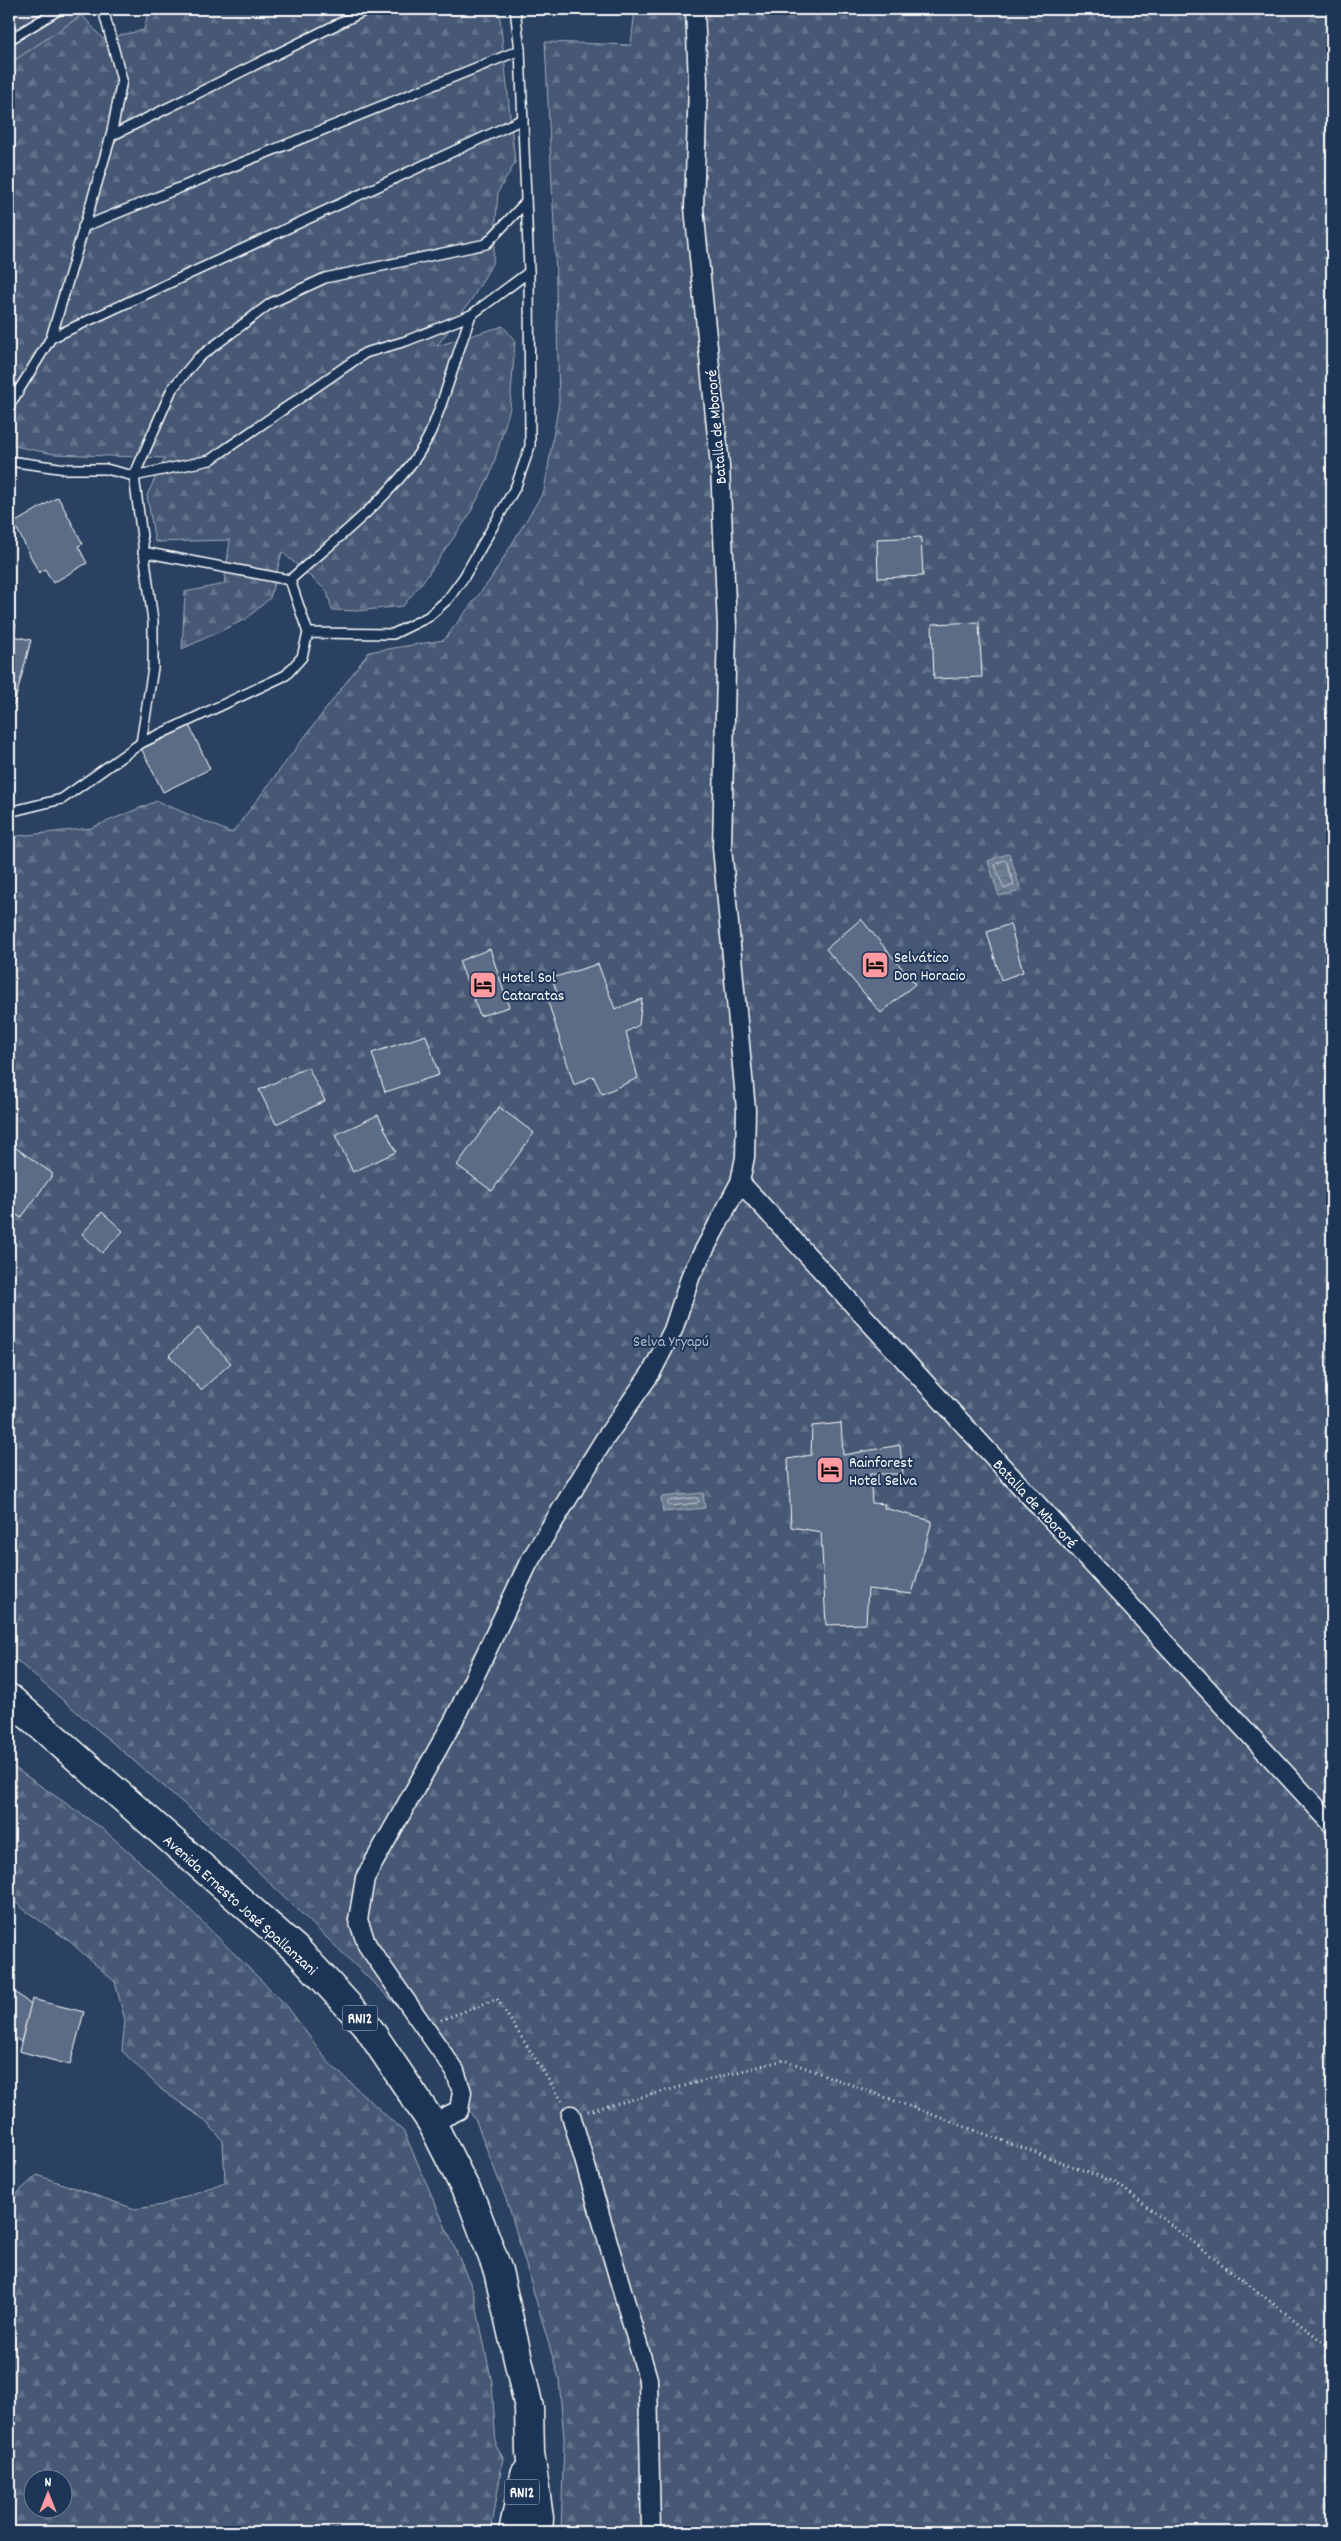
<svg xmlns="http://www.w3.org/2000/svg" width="1341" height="2541" viewBox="0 0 1341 2541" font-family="Dekko,sans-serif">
	<defs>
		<pattern id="forest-firs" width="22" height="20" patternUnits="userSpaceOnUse" patternTransform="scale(1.25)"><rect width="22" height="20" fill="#465975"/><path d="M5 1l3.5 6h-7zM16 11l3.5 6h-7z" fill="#62728a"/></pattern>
		<pattern id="water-waves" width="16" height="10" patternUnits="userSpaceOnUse" patternTransform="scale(1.25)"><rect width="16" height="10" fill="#6d7d92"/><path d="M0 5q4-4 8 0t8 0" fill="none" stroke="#5e6772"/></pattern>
	</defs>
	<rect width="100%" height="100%" fill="#2a4161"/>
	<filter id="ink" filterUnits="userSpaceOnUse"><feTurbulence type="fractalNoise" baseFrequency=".02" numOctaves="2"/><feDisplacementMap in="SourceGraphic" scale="10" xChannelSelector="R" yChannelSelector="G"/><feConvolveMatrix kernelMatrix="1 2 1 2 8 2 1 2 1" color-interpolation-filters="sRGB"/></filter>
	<g filter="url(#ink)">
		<path fill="#465975" stroke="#a2acba" d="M9,9H75L82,15L9,64Z"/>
		<g fill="url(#forest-firs)" stroke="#a2acba" fill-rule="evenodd">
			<path d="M149,9H499L515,163L498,192L493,262L472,299L437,346L503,326L515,341L510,408L491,473L468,517L427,576L403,606L357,611L332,610L327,591L282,552L270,598L246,619L182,649L185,592L224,584L230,540L155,542L147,495L165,458L54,454L9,445V64L82,15L103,39L144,30Z"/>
			<path d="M635,9H1332V2532H561L564,2439L559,2379L509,2207L476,2121L411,2019L217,1832L9,1654V837L91,828L157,801L232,833L369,652L444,640L490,580L544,491L559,402L555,246L545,42L631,45Z"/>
			<path d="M9,1764L103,1829L158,1878L287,2006L328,2062L404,2132L473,2290L492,2383L496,2446L503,2458L491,2532H9V2201L37,2175L135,2209L162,2205L225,2182L223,2141L206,2121L162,2090L122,2051L125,2020L115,1982L68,1940L26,1911L9,1897ZM62,2478V2508H32V2478Z"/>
		</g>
		<g fill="url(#water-waves)" stroke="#a7b1be">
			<path d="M1009,853L1021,891L999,896L988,861Z"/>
			<path d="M703,1493L705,1508L663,1512L661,1497Z"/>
		</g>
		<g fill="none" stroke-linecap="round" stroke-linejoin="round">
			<g stroke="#c5cbd3" stroke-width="1">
				<path d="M1004,860L1007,862L1014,885L1004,889L995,865Z"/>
				<path d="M697,1498L699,1501L697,1503L670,1506L667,1504L669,1501Z"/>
			</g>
		</g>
		<g fill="#5b6c86" stroke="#fff">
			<path d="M58,497L83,544L78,546L87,563L53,583L45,569L39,573L14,523Z"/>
			<path d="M921,537L923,576L878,578L877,539Z"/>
			<path d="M9,622L16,624L14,636L31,640L14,705L9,703Z"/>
			<path d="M979,622L982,677L934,679L932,624Z"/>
			<path d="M189,725L210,769L163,792L141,748Z"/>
			<path d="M861,919L915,984L881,1013L826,949Z"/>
			<path d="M1010,924L1023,972L1001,980L987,932Z"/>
			<path d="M490,949L509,1007L480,1016L459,961Z"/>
			<path d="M598,964L615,1009L642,999L639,1025L626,1032L638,1078L602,1094L593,1076L574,1085L546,995L557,993L552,978Z"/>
			<path d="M426,1035L439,1075L385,1092L372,1053Z"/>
			<path d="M308,1067L325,1101L276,1124L259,1090Z"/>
			<path d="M499,1107L534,1133L492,1191L457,1165Z"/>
			<path d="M378,1115L396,1152L353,1172L335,1135Z"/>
			<path d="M9,1143L53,1174L21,1218L9,1209Z"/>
			<path d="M102,1212L123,1231L102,1253L82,1234Z"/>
			<path d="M198,1328L231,1363L201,1390L169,1355Z"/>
			<path d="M841,1423L843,1455L900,1445L903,1474H870L872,1503L885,1504L884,1508L932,1521L912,1594L868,1589L866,1624L826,1625L821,1532L791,1527L788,1459L811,1455L812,1426Z"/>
			<path d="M9,1987L31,2005L21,2042L14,2037L9,2043Z"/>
			<path d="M32,1999L84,2012L70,2065L19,2051Z"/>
		</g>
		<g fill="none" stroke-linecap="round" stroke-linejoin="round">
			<g stroke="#fff" stroke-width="12">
				<g id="service">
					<path d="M9,40L60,9"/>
					<path d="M111,136L368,9"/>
					<path d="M83,227L520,50"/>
					<path d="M51,338L523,119"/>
					<path d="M9,406L51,338L111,136L122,80L103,9"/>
					<path d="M9,461L66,469H106L134,476L153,621V668L141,743"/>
					<path d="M134,476L172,389L198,358L271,303L325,278L486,244L526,202"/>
					<path d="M134,476L210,460L365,353L406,341L471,315L529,272"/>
					<path d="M143,552L290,580"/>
					<path d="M308,633L290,580C334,540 407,486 431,431C447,393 457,353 471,315"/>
					<path d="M9,812L62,799L141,743L286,675L302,657L308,633L393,634L428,617L448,599L464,577L516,486L530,446L529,272L520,50L515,9"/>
				</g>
			</g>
			<g stroke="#fff" stroke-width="21">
				<g id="minor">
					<path d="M740,1182L1332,1824"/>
					<path d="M571,2115L648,2379L651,2532"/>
					<path d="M432,2123L459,2110L462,2092L455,2071L367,1945L358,1920L365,1878L454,1720L529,1562L604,1440L651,1373L673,1330L691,1275L740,1182L745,1157L746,1110L722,847L727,627L720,466L694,208L698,83L695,9"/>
				</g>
			</g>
			<g stroke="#fff" stroke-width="31">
				<g id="trunk">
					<path d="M9,1698L299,1952L367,2026L432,2123L473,2204L498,2271L529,2408L530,2453L539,2518L538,2532"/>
					<path d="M513,2532L525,2474"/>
				</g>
			</g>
			<g stroke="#fff" stroke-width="3" stroke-dasharray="1 4" stroke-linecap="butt">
				<path d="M441,2020L497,1999L562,2101"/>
				<path d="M588,2111L784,2060L1115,2182L1332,2349"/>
			</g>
			<use href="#service" stroke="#1d3557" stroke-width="9"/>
			<use href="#minor" stroke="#1d3557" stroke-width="18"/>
			<use href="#trunk" stroke="#1d3557" stroke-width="28"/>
		</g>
	</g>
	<defs>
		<g id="hotel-square" transform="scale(1.4375)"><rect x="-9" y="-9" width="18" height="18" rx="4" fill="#ff9aa2" stroke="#1d3557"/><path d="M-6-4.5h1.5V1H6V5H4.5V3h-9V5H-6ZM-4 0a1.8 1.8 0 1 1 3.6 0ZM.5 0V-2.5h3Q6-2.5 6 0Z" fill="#111"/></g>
	</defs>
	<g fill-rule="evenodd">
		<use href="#hotel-square" x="875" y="965"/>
		<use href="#hotel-square" x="483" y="985"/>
		<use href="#hotel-square" x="830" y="1470"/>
	</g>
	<g text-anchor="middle" stroke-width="4" stroke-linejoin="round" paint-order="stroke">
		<g fill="#1d3557" stroke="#bbc2cd" stroke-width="1">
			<rect x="342.5" y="2005.5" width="35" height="25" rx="4"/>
			<rect x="504.5" y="2479.5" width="35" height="25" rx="4"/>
		</g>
		<g font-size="15" font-weight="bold" fill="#fff">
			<text x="360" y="2023">RN12</text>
			<text x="522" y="2497">RN12</text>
		</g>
		<g font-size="16" fill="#fff" stroke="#1d3557">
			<text transform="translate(715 427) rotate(-95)" y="6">Batalla de Mbororé</text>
			<text transform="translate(1036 1503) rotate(47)" y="6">Batalla de Mbororé</text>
			<text transform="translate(241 1904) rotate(42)" y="6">Avenida Ernesto José Spallanzani</text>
		</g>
		<g font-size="16" fill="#fff" stroke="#1d3557" text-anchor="start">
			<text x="894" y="962">Selvático<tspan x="894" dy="18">Don Horacio</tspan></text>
			<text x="502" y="982">Hotel Sol<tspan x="502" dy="18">Cataratas</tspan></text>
			<text x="849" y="1467">Rainforest<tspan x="849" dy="18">Hotel Selva</tspan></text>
		</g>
		<g font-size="16" fill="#b5bdc8" stroke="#1d3557">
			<text x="671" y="1346">Selva Yryapú</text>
		</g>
	</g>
	<rect width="1341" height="2541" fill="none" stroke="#1d3557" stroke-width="30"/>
	<rect x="15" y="15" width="1311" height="2511" fill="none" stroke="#fff" stroke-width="2" filter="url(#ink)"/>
	<g transform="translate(48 2494)"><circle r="24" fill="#1d3557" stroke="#77869a"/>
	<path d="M0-4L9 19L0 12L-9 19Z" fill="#ff9aa2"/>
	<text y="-8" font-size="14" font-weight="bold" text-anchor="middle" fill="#ffffff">N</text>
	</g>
</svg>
